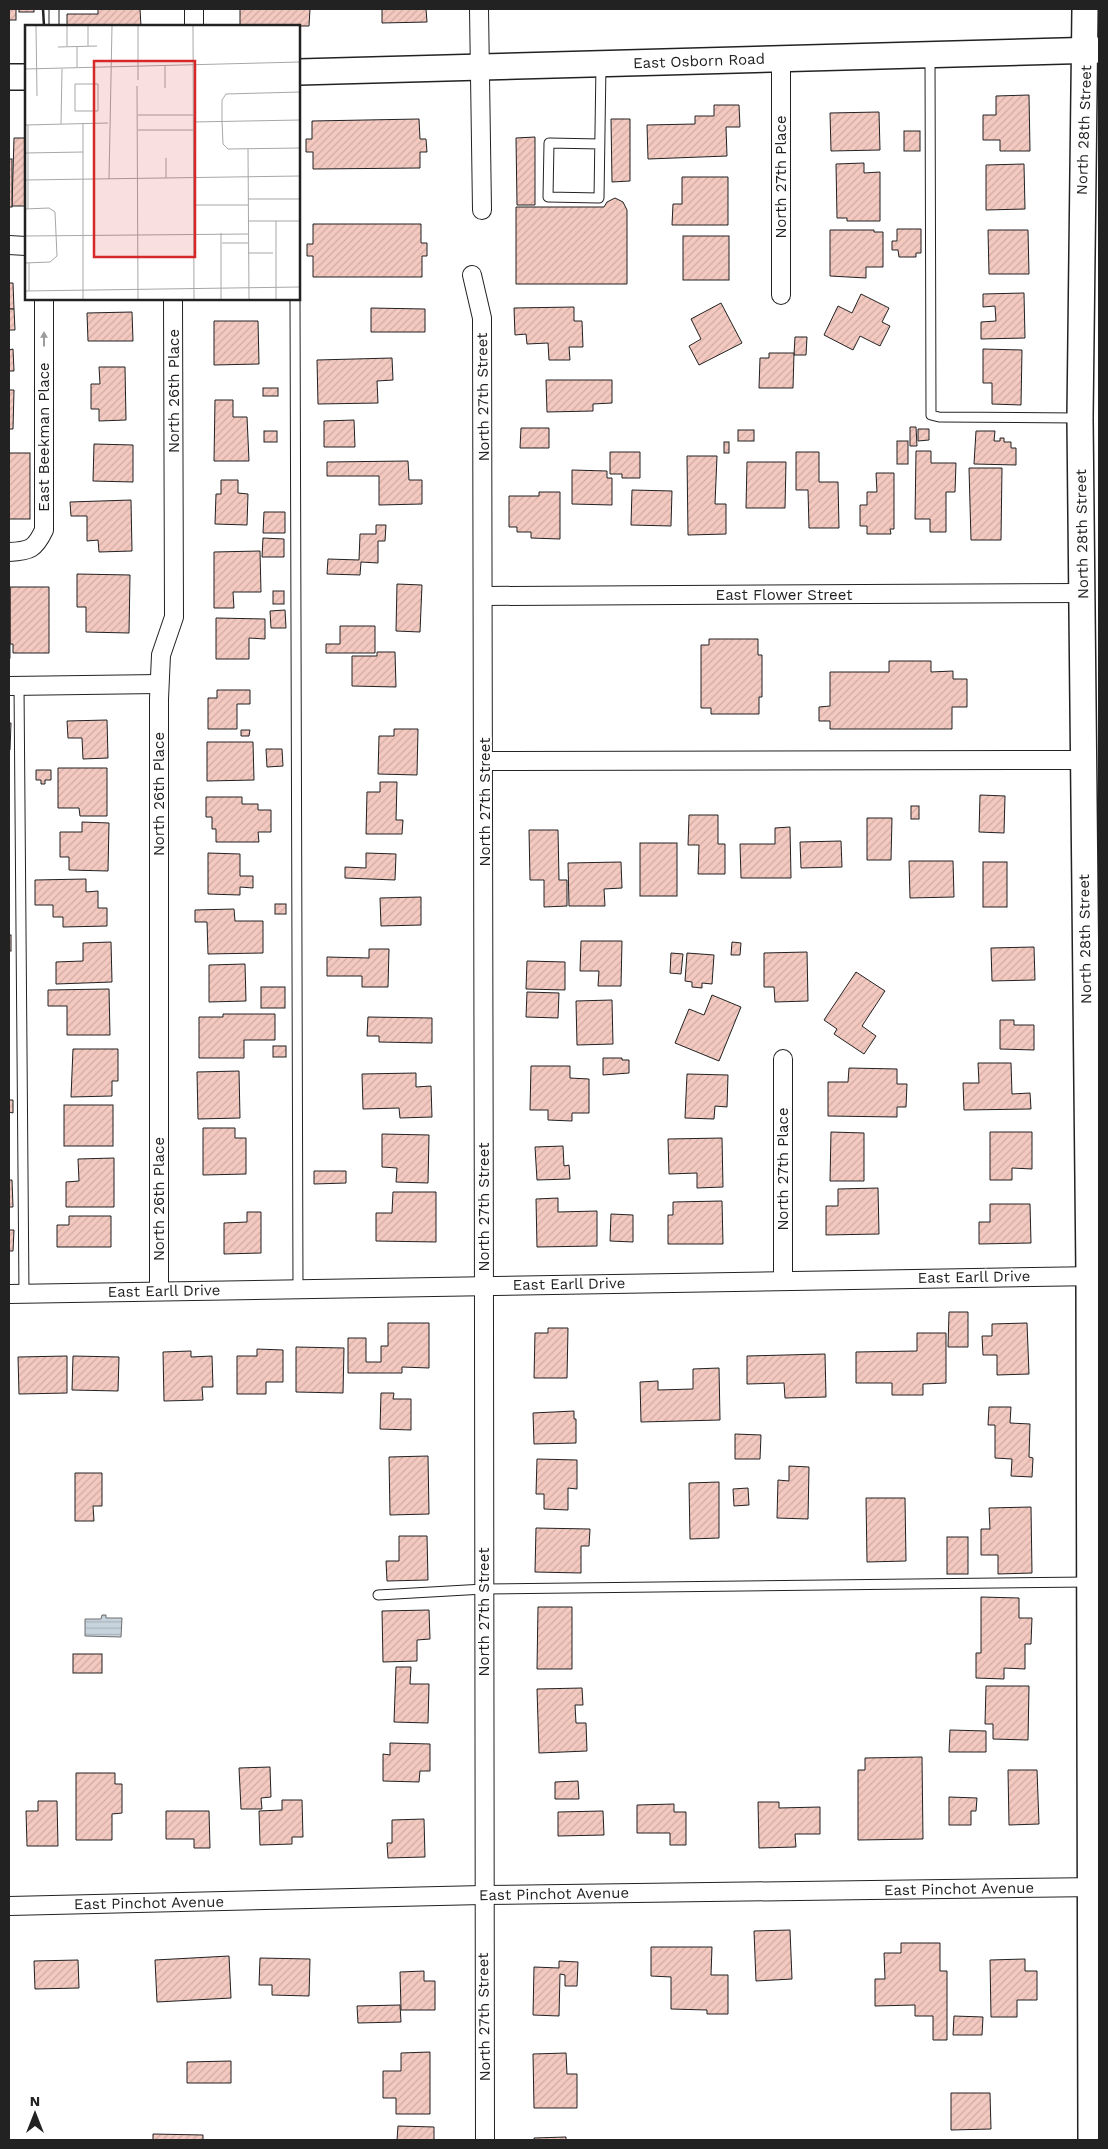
<svg xmlns="http://www.w3.org/2000/svg" width="1108" height="2149" viewBox="0 0 1108 2149" font-family="'Work Sans',sans-serif">
	<defs>
		<pattern id="water-rules" width="6" height="5" patternUnits="userSpaceOnUse" patternTransform="scale(1.25)"><rect width="6" height="5" fill="#c7d3dd"/><path d="M0 2.5h6" fill="none" stroke="#abb5bd"/></pattern>
		<pattern id="building-hatch" width="6" height="6" patternUnits="userSpaceOnUse" patternTransform="scale(1.25)"><rect width="6" height="6" fill="#f3c9c0"/><path d="M-1 1l2-2M0 6l6-6M5 7l2-2" fill="none" stroke="#d0aca5"/></pattern>
	</defs>
	<rect width="100%" height="100%" fill="#fff"/>
	<path fill="url(#water-rules)" stroke="#6f6f6f" d="M102,1615H106V1618H122L121,1637L85,1636V1619H101Z"/>
	<g fill="url(#building-hatch)" stroke="#222">
		<rect x="9" y="9" width="7" height="11"/>
		<rect x="19" y="9" width="15" height="3"/>
		<path d="M98,9H140L141,26H67V14H98Z"/>
		<path d="M240,9H310L309,26H240Z"/>
		<path d="M382,9H426L427,22L382,23Z"/>
		<path d="M1029,95L1030,151H1000V140H983V115H996V96Z"/>
		<path d="M714,105H739L740,127H726L727,156L648,159L647,125L695,124V116H714Z"/>
		<path d="M879,112L880,150L831,151L830,113Z"/>
		<path d="M419,119L420,139H426L427,152H420V168L313,169V152H306V139H312V121Z"/>
		<path d="M611,119H630V181L612,182Z"/>
		<rect x="904" y="131" width="16" height="20"/>
		<path d="M535,137V205H517L516,138Z"/>
		<path d="M14,138H26V206H12Z"/>
		<rect x="9" y="159" width="3" height="48"/>
		<path d="M864,163V173L880,172V221H847V218H837L836,164Z"/>
		<path d="M1024,164L1025,209L986,210V165Z"/>
		<path d="M682,177H728V225H672L673,204H682Z"/>
		<path d="M615,198L623,202L627,210V284H516V207H604L607,202Z"/>
		<path d="M313,224H421V243H427V256H422V277H313V256H307V244H313Z"/>
		<path d="M897,229H921V253H916V257H899L898,250H892V241H897Z"/>
		<path d="M830,230H874V232H883V267H866V278L830,276Z"/>
		<path d="M988,230H1028L1029,274H989Z"/>
		<rect x="683" y="236" width="46" height="44"/>
		<path d="M9,283H13L14,309H9Z"/>
		<path d="M1024,293L1025,338L981,339V322L996,321L995,306L983,307V294Z"/>
		<path d="M861,294L889,308L882,322L890,326L880,346L860,336L853,350L824,335L838,306L852,313Z"/>
		<path d="M721,303L742,343L699,365L689,346L701,339L691,319Z"/>
		<path d="M574,307V321H582L583,347H569L570,360H549L548,343L527,344L526,334L515,335L514,308Z"/>
		<path d="M371,308L425,309V332H371Z"/>
		<path d="M9,309H14L15,330H9V350Z"/>
		<path d="M132,312L133,341H88L87,313Z"/>
		<path d="M214,321H258L259,364L214,365Z"/>
		<path d="M795,337H807L806,355H794Z"/>
		<path d="M13,349L14,371H9V390V350Z"/>
		<path d="M983,349L1022,350L1021,405L992,404V383H983Z"/>
		<path d="M769,353H794L793,388H759L760,358H769Z"/>
		<path d="M392,358L393,380L377,381L378,403L318,404L317,360Z"/>
		<path d="M99,367H125L126,420L99,421V409H91V384H100Z"/>
		<path d="M546,380H612V403L593,404V411L547,412Z"/>
		<rect x="263" y="388" width="15" height="8"/>
		<path d="M9,390H14L13,429H9Z"/>
		<path d="M215,400H233V417H247L249,461H214Z"/>
		<path d="M354,420L355,447H324V421Z"/>
		<path d="M910,427H916L917,446H910Z"/>
		<path d="M521,428H549V448H520Z"/>
		<path d="M918,429H929V440L918,441Z"/>
		<rect x="738" y="430" width="16" height="11"/>
		<rect x="264" y="431" width="13" height="11"/>
		<path d="M976,431H995L994,441H1000V438H1004V442H1011V448H1016V465L974,464Z"/>
		<rect x="897" y="441" width="11" height="23"/>
		<rect x="724" y="442" width="5" height="11"/>
		<path d="M94,444L133,445V482L93,481Z"/>
		<path d="M916,451H931V463H956L955,492H946V532H930V519H915Z"/>
		<path d="M610,452H640V478H622V474H610Z"/>
		<path d="M796,452H819V482H838L839,528H809L808,490H796Z"/>
		<rect x="9" y="453" width="21" height="66"/>
		<path d="M687,456H717L715,504H726V534L688,535Z"/>
		<path d="M408,461L409,480H422V504L379,505V476H327V462Z"/>
		<path d="M747,462H786L785,508H746Z"/>
		<path d="M969,468H1002L1001,540H971Z"/>
		<path d="M572,470L607,471V478H612V505L572,504Z"/>
		<path d="M876,473H894V529H890L891,534H867V526H860V505H867V492H877Z"/>
		<path d="M221,480H238V493L248,494L247,525L215,524L216,494H221Z"/>
		<path d="M632,490L672,491L671,526L631,525Z"/>
		<path d="M539,492H560V539L531,538V532H517V527H509V496H539Z"/>
		<path d="M131,500L132,551L99,552L98,540L87,541V516H71L70,502Z"/>
		<path d="M264,512H285V533H263Z"/>
		<path d="M376,525H386L385,541H378V563L361,562L360,575L327,574L328,559L359,560L360,534H376Z"/>
		<path d="M263,538L284,539V557H262Z"/>
		<path d="M260,551L261,592H233L234,608H214V552Z"/>
		<path d="M77,574L130,575L129,633L86,632V607H77Z"/>
		<path d="M397,584L422,585L420,632L396,631Z"/>
		<path d="M10,587H49V653H13V644H10Z"/>
		<rect x="9" y="589" width="1" height="69"/>
		<rect x="273" y="591" width="11" height="13"/>
		<path d="M285,610L286,628H271L270,611Z"/>
		<path d="M216,618L265,619V639L249,638V659H216Z"/>
		<path d="M340,626H375V653H326V644H340Z"/>
		<path d="M709,639H758V655H762V697H759V714H711V708H701V645H709Z"/>
		<path d="M377,652H395L396,687L352,686V656H377Z"/>
		<path d="M889,661H931V672L953,671V679H967V707H952V729H830V721H819V707L830,706V672H889Z"/>
		<path d="M217,690H250V704H237V729H208V698H217Z"/>
		<path d="M107,720L108,758L83,759L82,738H68L67,721Z"/>
		<path d="M9,723H11L10,750H9Z"/>
		<path d="M394,729H418L417,775L378,774L379,736H394Z"/>
		<path d="M241,730H250L249,736H241Z"/>
		<path d="M207,742H253L254,780L207,781Z"/>
		<path d="M266,749H282L283,766L267,767Z"/>
		<path d="M58,768H107V816H80L79,808H58Z"/>
		<path d="M36,770H51V780H45V784H41V780H36Z"/>
		<path d="M380,782H397L396,820H403L402,834H366L367,792H380Z"/>
		<path d="M980,795L1005,796L1004,833L979,832Z"/>
		<path d="M206,797H242V804H258V810H271V832H258L259,842H216V829H212V817H206Z"/>
		<rect x="911" y="806" width="8" height="13"/>
		<path d="M689,815H718V844H725V874H698L699,845H688Z"/>
		<path d="M867,818H892L891,860H867Z"/>
		<path d="M82,822L109,823L108,871L69,870V857H60V832H82Z"/>
		<path d="M790,827L791,878H741L740,844H775V828Z"/>
		<path d="M529,830H558L559,880H567V906L544,907V880H530Z"/>
		<path d="M841,841L842,867L801,868L800,842Z"/>
		<rect x="640" y="843" width="37" height="53"/>
		<path d="M208,853L240,854V876H253V888L240,887V895L208,894Z"/>
		<path d="M366,853L396,854L395,880L345,878V867L366,868Z"/>
		<path d="M909,861H953L954,897L910,898Z"/>
		<path d="M621,862L622,888L604,889L605,906H569L568,863Z"/>
		<rect x="983" y="862" width="24" height="45"/>
		<path d="M86,879V892L98,891V908H107V926L63,927V917H53V905H35V880Z"/>
		<path d="M421,897V925L381,926L380,898Z"/>
		<rect x="275" y="904" width="11" height="10"/>
		<path d="M234,909L235,921H263V953L208,954L207,922H195V910Z"/>
		<rect x="9" y="935" width="2" height="16"/>
		<path d="M581,941H622L621,986H598L599,971H580Z"/>
		<path d="M111,942L112,982L56,984V962L83,961V943Z"/>
		<path d="M732,942L741,943L740,955H731Z"/>
		<path d="M1034,947L1035,980L992,981L991,948Z"/>
		<path d="M369,949H389L388,987H362V976H327V957L369,958Z"/>
		<path d="M807,952L808,1001L775,1002L774,987H764V953Z"/>
		<path d="M671,953L683,954L681,974L670,973Z"/>
		<path d="M687,953L714,955L712,984L702,983V988L692,987V982L685,981Z"/>
		<path d="M527,961L565,962V990L526,989Z"/>
		<path d="M245,964L246,1001L209,1002V965Z"/>
		<path d="M856,972L885,991L862,1026L876,1036L864,1054L834,1034L837,1029L824,1020Z"/>
		<rect x="261" y="987" width="24" height="21"/>
		<path d="M109,989L110,1035H67V1006H48V990Z"/>
		<path d="M527,992L559,993L558,1018L526,1017Z"/>
		<path d="M712,995L741,1007L719,1061L675,1043L689,1009L704,1015Z"/>
		<path d="M612,1000L613,1044L577,1045L576,1001Z"/>
		<path d="M223,1014H275V1040H244V1058H199V1017H223Z"/>
		<path d="M368,1017L432,1018V1043L379,1042V1036H367Z"/>
		<path d="M1000,1020H1014V1025H1034V1050L1000,1049Z"/>
		<rect x="273" y="1046" width="13" height="11"/>
		<path d="M73,1049H118V1081H112V1096L71,1097Z"/>
		<path d="M603,1058H622V1060H629V1073L603,1075Z"/>
		<path d="M978,1063H1011L1012,1094L1030,1093L1031,1109L964,1110L963,1083H979Z"/>
		<path d="M531,1066H570V1078L589,1079V1113H572V1121L548,1120V1110H530Z"/>
		<path d="M849,1068L897,1069V1084H907L906,1107H897V1117L828,1116V1082H848Z"/>
		<path d="M239,1071L240,1118L198,1119L197,1072Z"/>
		<path d="M416,1073V1087L431,1086L432,1117L400,1118L399,1108L363,1109L362,1074Z"/>
		<path d="M687,1074L728,1075L727,1107L715,1106L714,1119L685,1118Z"/>
		<path d="M9,1100H13V1113L9,1112Z"/>
		<rect x="64" y="1105" width="49" height="41"/>
		<path d="M203,1128H235V1138H246V1174L203,1175Z"/>
		<path d="M831,1132L864,1133V1181H830Z"/>
		<path d="M990,1132H1032V1169L1012,1168V1180H990Z"/>
		<path d="M382,1134L429,1135L428,1183L396,1182L397,1168L382,1167Z"/>
		<path d="M722,1138L723,1187L697,1188V1173L669,1174L668,1139Z"/>
		<path d="M563,1146L564,1166L569,1165L570,1179L537,1180L535,1147Z"/>
		<path d="M114,1158V1207H66V1182L79,1181L78,1159Z"/>
		<path d="M314,1171H346V1183L314,1184Z"/>
		<path d="M9,1180H12L13,1207H9Z"/>
		<path d="M878,1188L879,1234L826,1235V1206H838V1189Z"/>
		<path d="M393,1192H436V1242L376,1241V1213H392Z"/>
		<path d="M558,1198V1212L597,1211V1246L537,1247L536,1199Z"/>
		<path d="M722,1201L723,1244H668V1215H673V1202Z"/>
		<path d="M990,1204H1030L1031,1243L979,1244V1222H990Z"/>
		<path d="M247,1212H261V1253L224,1254V1223L247,1222Z"/>
		<path d="M611,1214L633,1215V1242L610,1241Z"/>
		<path d="M69,1216H111V1247H57V1225H69Z"/>
		<path d="M9,1230H14L13,1251H9Z"/>
		<path d="M949,1312H968V1347H948Z"/>
		<path d="M388,1323H429V1368L402,1367V1373H348V1338H366V1362H381V1346H388Z"/>
		<path d="M1027,1323L1029,1374L997,1375V1355H983L982,1336H992V1324Z"/>
		<path d="M548,1328H568L567,1378H534L535,1333H548Z"/>
		<path d="M917,1333H946V1383L923,1384V1395H892V1383H856V1352L917,1351Z"/>
		<path d="M296,1347L344,1348L343,1393L296,1392Z"/>
		<path d="M257,1349L283,1350V1382H266V1394H237V1356H257Z"/>
		<path d="M191,1351V1357L212,1356L213,1387H202L203,1400L164,1401L163,1352Z"/>
		<path d="M825,1354L826,1397L785,1398L784,1383L747,1384V1356Z"/>
		<path d="M67,1356V1393L19,1394L18,1357Z"/>
		<path d="M73,1356L119,1357L118,1391L72,1390Z"/>
		<path d="M719,1368L720,1420L641,1422L640,1382L658,1381V1390L693,1389V1369Z"/>
		<path d="M381,1393H394L393,1399H411V1430L380,1429Z"/>
		<path d="M989,1407H1011L1010,1423L1030,1424L1029,1457L1033,1458L1032,1477L1011,1476L1012,1459L995,1458V1425H988Z"/>
		<path d="M574,1411V1419H576V1443L534,1444L533,1413Z"/>
		<path d="M735,1434L761,1435L760,1459H735Z"/>
		<path d="M428,1456L429,1514L390,1515L389,1457Z"/>
		<path d="M537,1459L577,1460V1489L568,1488V1510L544,1509V1494H536Z"/>
		<path d="M789,1466L809,1467L808,1519L777,1518L778,1480L789,1481Z"/>
		<path d="M75,1473H102V1506H93L94,1521H75Z"/>
		<path d="M719,1482V1538L690,1539L689,1483Z"/>
		<path d="M748,1488L749,1505L734,1506L733,1489Z"/>
		<path d="M866,1498H905L906,1561L867,1562Z"/>
		<path d="M1031,1507L1032,1573L998,1574V1555H981V1529H990L989,1508Z"/>
		<path d="M536,1528L590,1529L589,1546H581V1573L535,1572Z"/>
		<path d="M399,1536H427L428,1580L387,1581L386,1561H399Z"/>
		<rect x="947" y="1537" width="21" height="37"/>
		<path d="M981,1597L1019,1598V1618H1032L1031,1644H1025V1669L1004,1668V1679L976,1678V1653H981Z"/>
		<path d="M538,1607H572V1669H537Z"/>
		<path d="M429,1610L430,1639L417,1640V1661L383,1662L382,1611Z"/>
		<rect x="73" y="1654" width="29" height="19"/>
		<path d="M396,1667H411L410,1684H429L428,1723L394,1722Z"/>
		<path d="M986,1686H1029L1028,1740L993,1739V1724H985Z"/>
		<path d="M582,1688L583,1705H575L576,1723H586L587,1751L539,1753L537,1689Z"/>
		<path d="M950,1730L986,1731V1752H949Z"/>
		<path d="M390,1743L430,1744V1771H420L419,1782L383,1781V1754L390,1755Z"/>
		<path d="M922,1757L923,1839L858,1840V1770H865V1758Z"/>
		<path d="M270,1767L271,1797L261,1798L262,1809H241L239,1768Z"/>
		<path d="M1008,1770H1037L1039,1824L1009,1825Z"/>
		<path d="M76,1773H115V1784H122V1813L112,1814V1840H76Z"/>
		<path d="M578,1781L579,1799H555V1782Z"/>
		<path d="M949,1797L977,1798L976,1811H971V1825H949Z"/>
		<path d="M282,1800H302L303,1837H292V1844L260,1845L259,1811L282,1810Z"/>
		<path d="M38,1801H57L58,1846H27L26,1811H38Z"/>
		<path d="M758,1802H779V1808L820,1807V1834H795L796,1847L759,1848Z"/>
		<path d="M674,1804V1812H686V1845H670V1833H637V1805Z"/>
		<path d="M166,1811H209L210,1848H194V1839H166Z"/>
		<path d="M603,1811L604,1835L558,1836V1812Z"/>
		<path d="M424,1819L425,1857L388,1858L387,1843H392V1820Z"/>
		<path d="M790,1930L792,1979L756,1981L754,1931Z"/>
		<path d="M901,1943H940V1971H947V2040H933V2016H915V2005L875,2006V1979H885L884,1953H901Z"/>
		<path d="M651,1947H712L711,1975H728V2014H707V2010L671,2009V1977L651,1976Z"/>
		<path d="M229,1956L231,1998L157,2002L155,1960Z"/>
		<path d="M260,1958L310,1959L309,1996L272,1995V1985H259Z"/>
		<path d="M1025,1959V1971H1037V2000H1017V2017H991L990,1960Z"/>
		<path d="M78,1960L79,1988L35,1989L34,1961Z"/>
		<path d="M559,1961L578,1962L577,1986H565V1975L560,1974L559,2016L533,2015L534,1967L559,1968Z"/>
		<path d="M424,1971V1981H435V2010H401L400,1972Z"/>
		<path d="M400,2005L401,2022L358,2023L357,2006Z"/>
		<path d="M954,2016L983,2017L982,2035H953Z"/>
		<path d="M430,2052V2114H396V2098H383V2071H401V2053Z"/>
		<path d="M566,2053L567,2074H577V2108H534L533,2054Z"/>
		<path d="M231,2061V2083H187V2062Z"/>
		<path d="M951,2093H990L991,2129L951,2130Z"/>
		<path d="M398,2126L434,2127V2140H397Z"/>
		<path d="M153,2134L203,2135V2140H153Z"/>
		<path d="M566,2137V2140H534V2138Z"/>
	</g>
	<g fill="none" stroke-linecap="round" stroke-linejoin="round">
		<g stroke="#222" stroke-width="11">
			<g id="lane">
				<path d="M54,9V26"/>
				<path d="M930,57L931,415L939,417L1077,418"/>
				<path d="M600,144L549,143L548,197L599,198L601,64"/>
				<path d="M295,299L298,1289"/>
				<path d="M19,686L24,1294"/>
				<path d="M378,1595L484,1589L1089,1582"/>
			</g>
		</g>
		<g stroke="#222" stroke-width="20">
			<g id="street">
				<path d="M479,9L482,210"/>
				<path d="M194,26V9"/>
				<path d="M781,58V295"/>
				<path d="M9,245L26,246"/>
				<path d="M472,275L482,318C488,925 480,1533 485,2140"/>
				<path d="M9,552C30,551 35,549 44,530V299"/>
				<path d="M485,596L1083,593"/>
				<path d="M9,686L159,684"/>
				<path d="M486,761L1083,760"/>
				<path d="M783,1059V1280"/>
				<path d="M159,1291V699L161,655L174,617L173,299"/>
				<path d="M9,1294L1099,1276"/>
				<path d="M9,1906L483,1895L1099,1887"/>
			</g>
		</g>
		<g stroke="#222" stroke-width="28">
			<g id="secondary">
				<path d="M1085,9L1080,418L1089,1276L1091,2140"/>
				<path d="M299,72L1099,50"/>
				<path d="M9,77H26"/>
			</g>
		</g>
		<use href="#lane" stroke="#fff" stroke-width="9"/>
		<use href="#street" stroke="#fff" stroke-width="18"/>
		<use href="#secondary" stroke="#fff" stroke-width="25"/>
		<path stroke="#222" stroke-width="2.5" d="M43,9L44,26"/>
	</g>
	<defs><path id="oneway-solid" d="M-6-.8H1V-3.2L6.5 0L1 3.2V.8H-6Z" transform="scale(1.25)"/></defs>
	<use fill="#9c9c9c" href="#oneway-solid" transform="translate(44 339) rotate(-90)"/>
	<g text-anchor="middle" stroke-width="4" stroke-linejoin="round" paint-order="stroke">
		<g font-size="15" fill="#222" stroke="#fff">
			<text transform="translate(699 61) rotate(-2)" y="5">East Osborn Road</text>
			<text transform="translate(1084 130) rotate(-88)" y="5">North 28th Street</text>
			<text transform="translate(781 177) rotate(-90)" y="5">North 27th Place</text>
			<text transform="translate(174 391) rotate(-90)" y="5">North 26th Place</text>
			<text transform="translate(483 397) rotate(-91)" y="5">North 27th Street</text>
			<text transform="translate(44 437) rotate(-90)" y="5">East Beekman Place</text>
			<text transform="translate(1082 534) rotate(-91)" y="5">North 28th Street</text>
			<text x="784" y="600">East Flower Street</text>
			<text transform="translate(159 794) rotate(-90)" y="5">North 26th Place</text>
			<text transform="translate(485 802) rotate(-90)" y="5">North 27th Street</text>
			<text transform="translate(1085 939) rotate(-91)" y="5">North 28th Street</text>
			<text transform="translate(783 1169) rotate(-90)" y="5">North 27th Place</text>
			<text transform="translate(159 1199) rotate(-90)" y="5">North 26th Place</text>
			<text transform="translate(484 1207) rotate(-90)" y="5">North 27th Street</text>
			<text transform="translate(974 1277) rotate(-1)" y="5">East Earll Drive</text>
			<text transform="translate(569 1284) rotate(-1)" y="5">East Earll Drive</text>
			<text transform="translate(164 1291) rotate(-1)" y="5">East Earll Drive</text>
			<text transform="translate(484 1612) rotate(-90)" y="5">North 27th Street</text>
			<text transform="translate(959 1889) rotate(-1)" y="5">East Pinchot Avenue</text>
			<text transform="translate(554 1894) rotate(-1)" y="5">East Pinchot Avenue</text>
			<text transform="translate(149 1903) rotate(-1)" y="5">East Pinchot Avenue</text>
			<text transform="translate(484 2017) rotate(-91)" y="5">North 27th Street</text>
		</g>
	</g>
	<g transform="translate(25 25)">
		<rect width="275" height="275" fill="#fff"/>
		<path fill="none" stroke="#a7a7a7" stroke-width="1" d="M11,1L12,71M42,1V21M63,1V21M113,1V55M168,1L169,274M52,21V42M33,22L72,21M140,41V63M0,44L275,37M50,59H73V86H50ZM112,61L113,274M275,67L201,69L197,75V96L198,119L203,124L275,123M113,90H168M168,97L275,95M36,99L37,44M0,100L83,98M3,100V184M113,105H168M223,124L224,274M0,128L58,127M141,133V153M84,154L87,1M0,155L275,151M223,174H275M169,180H223M0,184L24,183L30,187L32,231L25,237L0,238M223,196H275M251,196V274M0,211L223,209M197,218H223M223,228H248M4,238V266M0,266L275,262M58,274V99M196,274V208"/>
		<path fill="#d62828" fill-opacity="0.15" stroke="#d62828" stroke-width="2.5" d="M69,36H170V232H69Z"/>
		<rect width="275" height="275" fill="none" stroke="#222" stroke-width="2.5"/>
	</g>
	<rect width="1108" height="2149" fill="none" stroke="#222222" stroke-width="20"/>
	<g transform="translate(35 2114)" stroke="#ffffff" stroke-width="4" paint-order="stroke">
	<path d="M0-4L9 19L0 12L-9 19Z" fill="#222222"/>
	<text y="-8" font-size="14" font-weight="bold" text-anchor="middle" fill="#222222">N</text>
	</g>
</svg>
